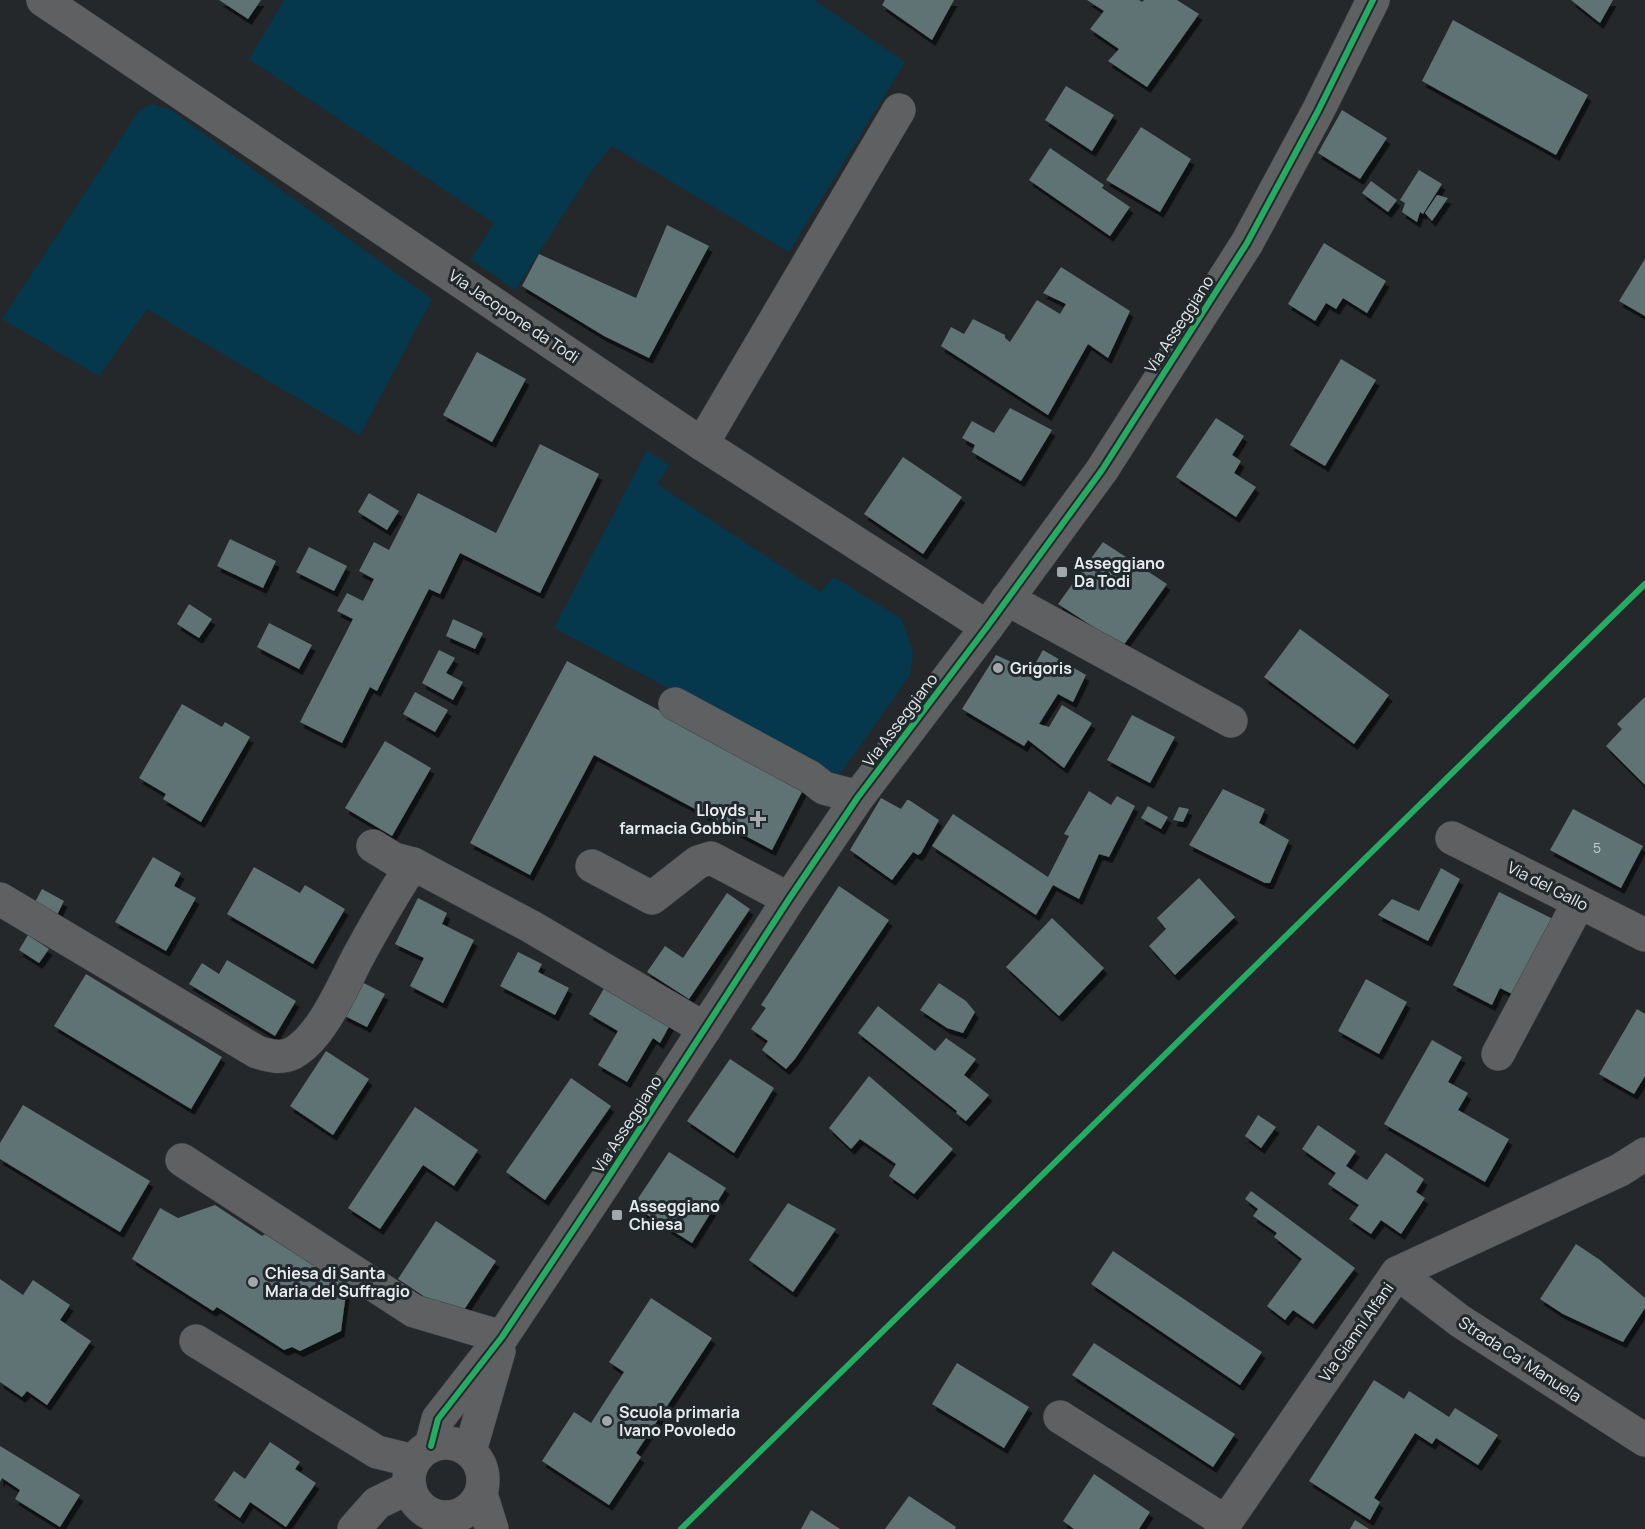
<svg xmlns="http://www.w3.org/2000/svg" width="1645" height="1529" viewBox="0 0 1645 1529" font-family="Manrope,sans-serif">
	<defs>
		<filter id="shadow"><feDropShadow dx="3.5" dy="6" stdDeviation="0" flood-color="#0009"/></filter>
	</defs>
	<rect width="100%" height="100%" fill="#24282a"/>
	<g fill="#05384c">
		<path d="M284,0H814L905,62L789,252L612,146L590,173L515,290L471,259L494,223L249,59Z"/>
		<path d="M151,104L171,110L432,299L360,435L147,309L99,376L2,319L139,111Z"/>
		<path d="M647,450L669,465L657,484L820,592L834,577L902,619L913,653L910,675L838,777L554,628Z"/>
	</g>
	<g fill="#5e7375" filter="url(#shadow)">
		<path d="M219,0H261L248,19Z"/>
		<path d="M885,0H954L932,40L882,5Z"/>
		<path d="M1087,0H1139L1142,2L1144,0H1177L1199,14L1147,87L1108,61L1119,49L1090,29L1104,11Z"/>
		<path d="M1571,0H1613L1600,23Z"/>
		<path d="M1453,20L1588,95L1556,155L1422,81Z"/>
		<path d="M1066,86L1114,115L1092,151L1045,120Z"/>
		<path d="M1342,110L1387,138L1360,179L1318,153Z"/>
		<path d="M1141,127L1191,159L1160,212L1106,180Z"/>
		<path d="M1050,148L1104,185L1102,188L1130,207L1110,236L1029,180Z"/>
		<path d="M1419,170L1442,184L1423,214L1420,212L1417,222L1402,212L1405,203L1400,200Z"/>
		<path d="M1371,181L1397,200L1388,212L1362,193Z"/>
		<path d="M1437,195L1448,198L1432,221L1425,213Z"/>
		<path d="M667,225L709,246L649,358L604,336L522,286L539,254L636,298Z"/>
		<path d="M1324,243L1386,281L1367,313L1343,298L1336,309L1326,303L1315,321L1288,304Z"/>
		<path d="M1645,259V316L1619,301Z"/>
		<path d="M1061,267L1130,311L1108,358L1088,344L1048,415L941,346L951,327L964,334L973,319L1005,335V338L1010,342L1037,300L1060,314L1066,304L1043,293Z"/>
		<path d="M477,352L526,379L492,442L443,415Z"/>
		<path d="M1341,359L1376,380L1325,466L1290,445Z"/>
		<path d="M1010,408L1052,430L1021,481L972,452L975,445L962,438L972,421L994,433Z"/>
		<path d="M1216,418L1244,436L1232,455L1241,461L1234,473L1256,487L1236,517L1176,477Z"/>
		<path d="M540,444L599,474L540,593L460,553L440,594L429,589L377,691L370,687L342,743L300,722L353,619L337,611L347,593L363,601L374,579L359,571L374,542L389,550L418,493L496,533Z"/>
		<path d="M903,457L962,497L923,554L864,514Z"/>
		<path d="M369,493L399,511L387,530L358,512Z"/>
		<path d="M230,539L276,561L263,588L217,566Z"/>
		<path d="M1103,542L1167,584L1123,646L1058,604Z"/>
		<path d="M309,547L347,566L334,591L296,572Z"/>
		<path d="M189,604L212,619L199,638L177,624Z"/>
		<path d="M453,619L483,633L475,649L446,636Z"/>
		<path d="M269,623L312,645L299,669L257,647Z"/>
		<path d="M1300,629L1389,695L1354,744L1264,677Z"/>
		<path d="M439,650L455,658L446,673L463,682L453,700L422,683Z"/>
		<path d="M1043,650L1086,675L1073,702L1058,694L1039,724L1049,727L1062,705L1092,723L1064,768L1028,740L1024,746L962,709L996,655L1031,671Z"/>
		<path d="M567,661L804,788L772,850L594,755L530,875L470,843Z"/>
		<path d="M415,692L448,710L435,732L403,714Z"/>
		<path d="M1645,697V785L1606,746L1622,729L1617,724Z"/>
		<path d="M182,704L222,727L225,722L250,737L201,822L163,799L166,794L139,778Z"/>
		<path d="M1132,715L1175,737L1150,783L1107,760Z"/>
		<path d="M385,741L431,768L392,836L345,808Z"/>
		<path d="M1223,789L1265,809L1259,823L1289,840L1270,883H1265L1189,845Z"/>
		<path d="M1089,791L1111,805L1117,796L1135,806L1109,857L1099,854L1079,899L1053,885L1036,915L932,846L953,814L1048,877L1069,836L1064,834Z"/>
		<path d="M881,798L901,809L907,800H909L939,820L921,853L918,855L913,852L892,880L850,850Z"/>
		<path d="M1148,806L1168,817L1161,829L1141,818Z"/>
		<path d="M1179,807L1189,809L1183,822L1173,820Z"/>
		<path d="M1573,809L1643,846L1621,888L1550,850Z"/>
		<path d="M153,857L181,873L174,886L196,898L166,951L115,922Z"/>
		<path d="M254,867L300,893L305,885L345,909L313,964L227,914Z"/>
		<path d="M1441,868L1460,879L1428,941L1378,915L1392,899L1419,911Z"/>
		<path d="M1199,878L1235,917L1175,975L1149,946L1166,929L1157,918Z"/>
		<path d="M839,886L889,920L795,1059L786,1069L762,1050L768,1041L751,1029L766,1008L761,1005Z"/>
		<path d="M42,889L64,901L56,917L34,904Z"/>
		<path d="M1499,892L1555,920L1516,996L1500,988L1492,1005L1453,985Z"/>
		<path d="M727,893L750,909L689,999L647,972L665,946L683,958Z"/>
		<path d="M418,898L447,913L442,924L474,940L443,1003L410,986L424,958L395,944Z"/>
		<path d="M1052,918L1104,968L1059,1016L1006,967Z"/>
		<path d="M28,935L49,949L39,963L19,950Z"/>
		<path d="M518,952L542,964L538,972L569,988L555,1015L500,986Z"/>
		<path d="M227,960L296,1001L275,1036L189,984L202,963L219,974Z"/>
		<path d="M86,974L222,1057L191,1109L54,1026Z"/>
		<path d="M1366,979L1407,1002L1379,1054L1338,1031Z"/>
		<path d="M360,981L385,994L367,1027L343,1015Z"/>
		<path d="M939,983L966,1001L975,1012L963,1033L947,1028L920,1010Z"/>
		<path d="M606,985L671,1023L660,1043L653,1038L627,1082L598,1065L618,1031L589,1014Z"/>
		<path d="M878,1006L935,1051L946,1038L976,1059L964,1075L989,1095L966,1121L956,1113L957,1111L858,1033Z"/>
		<path d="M1637,1009L1645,1014V1076L1634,1094L1599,1074Z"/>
		<path d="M1432,1040L1462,1057L1448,1082L1468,1093L1458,1110L1509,1139L1485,1182L1384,1124Z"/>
		<path d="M326,1051L369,1079L333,1135L290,1106Z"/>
		<path d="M730,1059L774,1088L734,1153L687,1121Z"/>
		<path d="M869,1076L953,1149L914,1194L889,1176L896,1164L860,1139L851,1149L829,1128Z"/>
		<path d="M571,1078L611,1106L545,1200L506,1172Z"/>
		<path d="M23,1105L150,1181L120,1232L0,1159V1143Z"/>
		<path d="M415,1107L478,1150L454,1186L423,1165L380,1229L348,1208Z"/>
		<path d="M1258,1115L1276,1127L1261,1148L1245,1136Z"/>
		<path d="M1318,1125L1356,1151L1346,1166L1367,1180L1386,1153L1424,1179L1416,1192L1425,1198L1401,1234L1381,1220L1371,1234L1349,1219L1359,1205L1328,1184L1336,1173L1302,1149Z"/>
		<path d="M669,1152L726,1188L692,1243L633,1206Z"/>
		<path d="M1251,1191L1355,1268L1313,1324L1293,1310L1285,1320L1267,1306L1302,1259L1274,1237L1277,1233L1253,1216L1258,1209L1245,1199Z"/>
		<path d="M788,1203L836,1229L793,1292L749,1260Z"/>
		<path d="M215,1205L262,1236L268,1232L335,1273L332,1278L347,1286L341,1331L300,1351L292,1347L284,1350L217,1307L213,1311L132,1259L160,1208L178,1218Z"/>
		<path d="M436,1221L496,1261L458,1319L398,1279Z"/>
		<path d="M1576,1244L1600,1260L1645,1298V1308L1623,1342L1563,1314L1540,1299Z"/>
		<path d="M1113,1251L1262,1352L1240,1385L1091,1284Z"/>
		<path d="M0,1279L23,1295L33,1280L70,1305L60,1320L91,1341L47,1405L27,1391L22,1397L0,1382Z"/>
		<path d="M651,1298L712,1338L636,1453L641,1457L609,1505L542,1461L574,1412L591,1423L624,1372L609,1362Z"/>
		<path d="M1094,1343L1235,1434L1213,1467L1072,1375Z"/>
		<path d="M957,1363L1029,1407L1004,1448L932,1404Z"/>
		<path d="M1374,1380L1404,1399L1409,1391L1449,1417L1455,1408L1498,1435L1478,1465L1436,1438L1432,1444L1415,1433L1374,1498L1380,1502L1370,1520L1309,1481Z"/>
		<path d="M270,1442L300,1462L295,1469L316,1483L286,1527L250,1502L240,1518L214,1500L234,1471L245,1479Z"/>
		<path d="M0,1446L80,1495L60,1527L15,1499L20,1490L2,1478L0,1482Z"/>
		<path d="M1094,1474L1150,1512L1139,1529H1074L1063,1521Z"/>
		<path d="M909,1496L956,1527L955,1529H885Z"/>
		<path d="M811,1510L840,1529H801Z"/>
		<path d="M1355,1520L1369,1529H1350Z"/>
	</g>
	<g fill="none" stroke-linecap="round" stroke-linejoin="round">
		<g stroke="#404345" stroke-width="34">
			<g id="minor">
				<path d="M43,0L702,444L987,627"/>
				<path d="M702,444L899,110"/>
				<path d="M1007,599L1231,721"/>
				<path d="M675,704L810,777L824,788L858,797"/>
				<path d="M1452,838L1645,935"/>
				<path d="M373,846L394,859L413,864L530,926L705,1029"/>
				<path d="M592,866L652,898L698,862L711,858L789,899"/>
				<path d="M0,899L257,1052C270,1056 281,1059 293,1053C323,1036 343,985 359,955C376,924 393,893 413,864"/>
				<path d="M1498,1054L1579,902"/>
				<path d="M182,1160L414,1311L502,1337"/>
				<path d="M1397,1273L1460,1321L1645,1440"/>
				<path d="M196,1341L377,1452L414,1461"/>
				<path d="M1060,1417L1226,1522"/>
				<circle cx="446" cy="1480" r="37"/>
				<path d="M431,1446L438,1419L502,1337L604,1184L789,899L858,797L987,627L1102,470L1247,243L1318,111L1373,0"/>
				<path d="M470,1451L499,1351"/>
				<path d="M481,1494L492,1529"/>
				<path d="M354,1529L377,1503L410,1487"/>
				<path d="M1221,1529L1397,1273L1620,1170L1645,1154"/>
			</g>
		</g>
		<use href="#minor" stroke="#5f6061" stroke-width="33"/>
		<g stroke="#22292c" stroke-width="10">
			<g id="cycleway">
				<path d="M431,1446L438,1419L502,1337L604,1184L789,899L858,797L987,627L1102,470L1247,243L1318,111L1373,0"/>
				<path d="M681,1529L1645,584"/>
			</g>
		</g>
		<use href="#cycleway" stroke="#26ab63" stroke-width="6"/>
	</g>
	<g fill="#a2a7a9" stroke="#22292c" stroke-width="2">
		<rect x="1056" y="566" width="12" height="12" rx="3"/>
		<circle cx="998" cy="668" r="6"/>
		<path d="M755 810h6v6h6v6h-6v6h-6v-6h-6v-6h6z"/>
		<rect x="611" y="1209" width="12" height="12" rx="3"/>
		<circle cx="253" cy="1282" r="6"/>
		<circle cx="607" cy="1421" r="6"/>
	</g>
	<g text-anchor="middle" stroke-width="6" stroke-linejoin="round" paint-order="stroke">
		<g font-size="14" fill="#c4cdd0">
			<text x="1597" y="853">5</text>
		</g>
		<g font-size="16" fill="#e6ebee" stroke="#22292c">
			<text transform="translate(514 316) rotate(34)" y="6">Via Jacopone da Todi</text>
			<text transform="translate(1179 324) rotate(-57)" y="6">Via Asseggiano</text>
			<text transform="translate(900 720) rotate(-53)" y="6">Via Asseggiano</text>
			<text transform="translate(1548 886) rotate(27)" y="6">Via del Gallo</text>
			<text transform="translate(627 1124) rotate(-57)" y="6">Via Asseggiano</text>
			<text transform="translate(1356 1332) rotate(-55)" y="6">Via Gianni Alfani</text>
			<text transform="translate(1520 1359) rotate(33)" y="6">Strada Ca' Manuela</text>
		</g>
		<g font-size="16" font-weight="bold" fill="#e6ebee" stroke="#22292c" text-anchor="start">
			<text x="1074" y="569">Asseggiano<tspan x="1074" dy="18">Da Todi</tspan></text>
			<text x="1010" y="674">Grigoris</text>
			<text x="746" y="816" text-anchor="end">Lloyds<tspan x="746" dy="18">farmacia Gobbin</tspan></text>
			<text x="629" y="1212">Asseggiano<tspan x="629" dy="18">Chiesa</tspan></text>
			<text x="265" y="1279">Chiesa di Santa<tspan x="265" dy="18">Maria del Suffragio</tspan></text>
			<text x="619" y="1418">Scuola primaria<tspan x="619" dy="18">Ivano Povoledo</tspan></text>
		</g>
	</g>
</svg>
